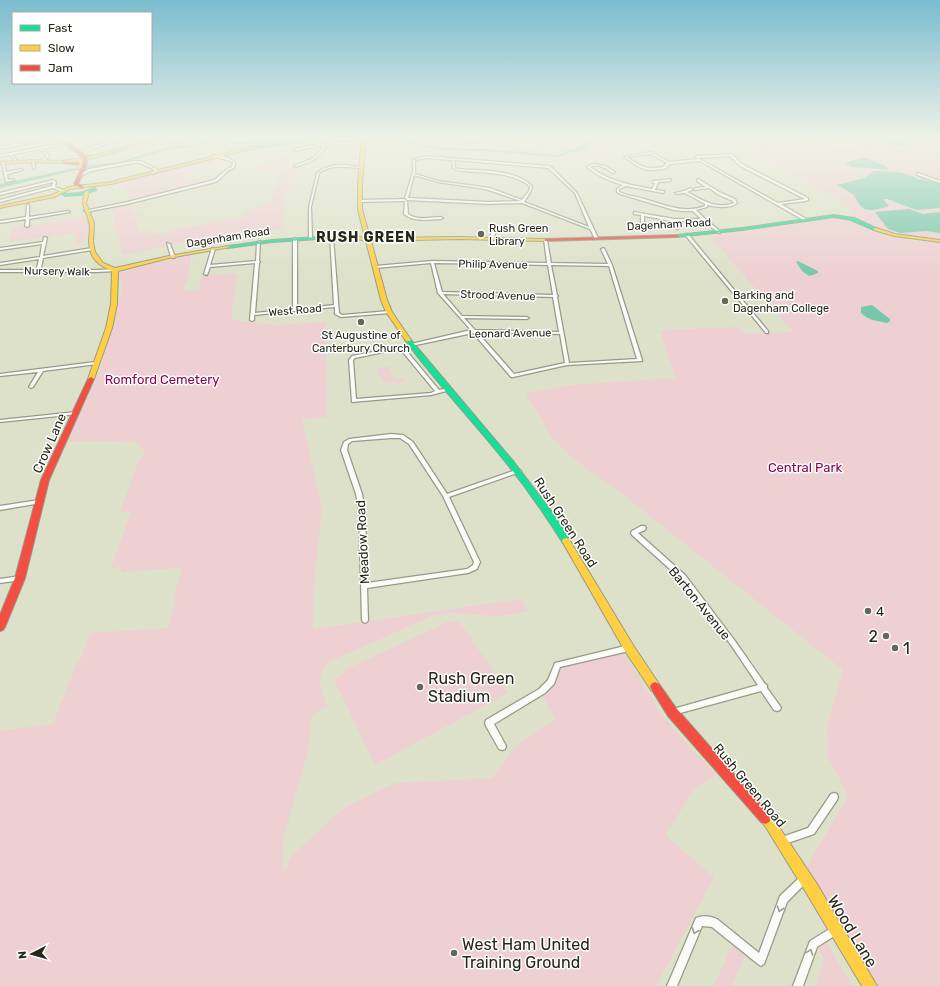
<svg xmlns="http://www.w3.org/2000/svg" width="940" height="986" viewBox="0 0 940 986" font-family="Rubik,sans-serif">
	<rect width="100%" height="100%" fill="#dee1c9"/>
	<g fill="#eed0d2">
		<path d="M392,138H453L456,146H521L555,143L576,138H795L791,139L800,144L827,141L847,149L856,150L869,148L846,138H940V238L904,235L882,229L850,216L851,211L833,197L739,148L634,149L563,161L410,149L428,146Z"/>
		<path d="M273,145L290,164L296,167L303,166C286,187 283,201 283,229L247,234V232L244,231L168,245L122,255L119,234L116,235L114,214L111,208L131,203L134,212L144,215L129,216L126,218L144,216L136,221L138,233L150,231C158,238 168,232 177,229L241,218L247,214L246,211L248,209C257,207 267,208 273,199L271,196L280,174L277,172L257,171L258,168L255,167L259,163L266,146Z"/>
		<path d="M213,159L227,163L202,166L194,169L184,180L212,179L211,180L132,201L122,183Z"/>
		<path d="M86,217C89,223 90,235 85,240L87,242L76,244V233L9,242L13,228Z"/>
		<path d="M836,219C851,220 861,227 875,232C896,239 918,242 940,243V986H879L806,868L848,796L828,757L827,727L843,670L621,493L571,457L552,437L525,393L571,385L676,378L660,330L739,327L745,334L793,332L710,236Z"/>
		<path d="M191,255L188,279L182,291L198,290L203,275L237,273L231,320L275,325L326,322L327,417L302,419L322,508L314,586L313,629L521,599L523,600L528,611L510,615L491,616L453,613L432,616L331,661C314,676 321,687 327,706L311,716L309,747L283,840V876L291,856L345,807L395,783L492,778L518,744L556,719L542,696L561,668L624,652L659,711L685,742L716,774L695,789L665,835L714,877L656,986H0V731L53,724L77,662L80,661L90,633L168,628L176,599H173L182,568L121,572L122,567L111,568L131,511L120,512L139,459L146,454L138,444L139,442L67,441L99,374L121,294L122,286L118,274L125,269Z"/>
		<path d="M389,366L392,375L396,379H404V382L398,384L394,381L384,384L376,369Z"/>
		<path d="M459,621L508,693L375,765L334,680L349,668L447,622Z"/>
		<path d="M826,942L853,986H816L824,959L817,946Z"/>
		<path d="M732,945L745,956L732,986H714Z"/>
	</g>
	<g fill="#76c7ac">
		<path d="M875,138H897L902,143L912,146C898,148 888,144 875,138Z"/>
		<path d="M865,158L886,166L889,170L852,167L845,163L851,161Z"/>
		<path d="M874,171C889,171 905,171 918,179L917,180L922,179L940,184V208L917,210L887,199H883L889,206C882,208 867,214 861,206C857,202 856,196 851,193C847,190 842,188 837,185L864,178Z"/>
		<path d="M909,209L923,214L940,212V233L926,231L901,233L888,229L875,212Z"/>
		<path d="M798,261L818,271V273L809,276L802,271L796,262Z"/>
		<path d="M872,305L890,319V321L887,323C877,321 868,320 861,313V307Z"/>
	</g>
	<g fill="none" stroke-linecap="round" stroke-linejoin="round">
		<path stroke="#76c7ac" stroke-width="1" d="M425,147L430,146"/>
		<g fill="#76c7ac" fill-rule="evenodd">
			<path d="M228,138L235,142L285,139L287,140L250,144H234L226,140L211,141L190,147L170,149L118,164L85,168L0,188V184L85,166L118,162L170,147L190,145L211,139Z"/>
			<path d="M387,138H395L441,148L483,149L557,155L582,146L589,138H600L592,140L586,148L557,157L483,151L441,150Z"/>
		</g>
		<g stroke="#989a88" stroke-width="2.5">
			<g id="street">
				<path d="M11,138H13L14,145L44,139L45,140L2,149V147L12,145Z"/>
				<path d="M69,138H73L65,141L64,140Z"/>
				<path d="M78,138H81L94,146L121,139L122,140L94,148Z"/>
				<path d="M515,138H541L466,142L465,141L473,139Z"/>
				<path d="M186,139V145L181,146L180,145L184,144V141L171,142L170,141Z"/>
				<path d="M364,142L365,144L326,145C321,159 308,163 295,167L294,166C305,161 319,159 323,145L294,151L293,149L325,143Z"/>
				<path d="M57,144L58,146L41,149L50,156L42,162L41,160L47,156L39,149L11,155L17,160L15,163L14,162L15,160L9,155L0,157V155Z"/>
				<path d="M651,152L669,162L698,159L695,157L696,156L732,154L742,164L808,198V200L806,201L781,204L808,220L805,221L700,161L670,164L665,169L652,170H647L639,167L624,157ZM651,154L667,163L663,167C646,170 642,167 627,157ZM730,156L740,166L805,199L778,203L698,158Z"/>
				<path d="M213,155L226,157L235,162L234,168C226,170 223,177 216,182L127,204L86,212L84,211L127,202L214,180C221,176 224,169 232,167L233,162L224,159L213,157Z"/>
				<path d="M425,156L550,166L577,193L598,238L595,239L590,229L522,203L489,204L407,200L405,198L413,172V160ZM426,158L452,160L453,168C459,172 467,171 474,172C494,173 514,174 530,186L529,191L522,200L490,188L438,181L415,174V160ZM454,160L548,168L575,193L589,227L524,202L531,191L532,186C514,169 483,171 459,169L455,168ZM414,175L438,182L485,189L521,201L489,202L409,198H408Z"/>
				<path d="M33,160L34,161L35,168L34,169L33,168L32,161Z"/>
				<path d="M134,161H141L158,170L154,174H152V172L155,170L140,163H134L91,171L81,176L79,175L89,169Z"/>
				<path d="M3,162L4,163L6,172L22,169L23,170L7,174L8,180L13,179L14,180L6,182L2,163Z"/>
				<path d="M595,164L605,166L615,172L613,173C605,168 599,163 590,167C609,181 629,185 652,189L655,183H653V181L671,179L670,181L658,182V183L655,190L664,191V192L663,193L626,186L619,189V192C627,196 636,196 644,199C665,205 684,214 705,206V204L685,193L676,194L675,193L684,191L691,188L692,190L687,192C702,200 717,210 734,203L733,201L719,195L709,188L694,190L695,188L706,187L697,181L698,179L721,193L735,199L737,203C729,209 718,207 707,205V207L696,210L705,219L720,231V233H719L703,221H676V224L679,228L677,229L672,224V221L644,216V222L641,223V215L634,214V212L674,219H701L693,211H682L674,210L620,194L617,192V189L623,185C609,181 597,176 587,167L590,165Z"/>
				<path d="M344,165L362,167L361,168C347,167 331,164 319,173L311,207L312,238L309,239V207L317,173C325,166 334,165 344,165Z"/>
				<path d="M918,173L940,181V183L917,175Z"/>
				<path d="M53,180L56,182L55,187L63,190V192L53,188L0,202V200L52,186L53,182L0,195V193Z"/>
				<path d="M404,199L407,201L408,214C417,221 430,217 441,217L443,218L441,219C429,219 415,223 404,214L405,201H403L360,202L359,201L360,200Z"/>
				<path d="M28,204L29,205V217L68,211L70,212L29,219V226L27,227L25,226L26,219L0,223V221L26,217L27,205Z"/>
				<path d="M494,227L496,228L494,239L492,240L490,239L492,228Z"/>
				<path d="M686,234H688L768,331V333H766L686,236Z"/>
				<path d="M330,236L333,237L339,313L342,315L389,311H390V313L341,317L335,314V307L254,315V320L252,321L250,320L255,263L210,267L207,275L204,274L212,248L215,249L210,265L256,261L257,242L260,241L259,261L260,262L259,263L255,313L293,309V239L295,238L297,239V309L334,305Z"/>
				<path d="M44,237L47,238L43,256L92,248L94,249L92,250L43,258L41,268L39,269L37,268L39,259L0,265V263L40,257L42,244L0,250V248L43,242Z"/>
				<path d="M544,239L547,240L551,263L608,264L601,249L604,248L612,265L642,360V361L567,365L513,377H511L473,333L411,346V344L471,330L438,293L431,263L375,268L373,267L375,266L432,261L547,263ZM434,263L548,265L553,295L442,292ZM551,265L609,266L637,359L569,363L557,297L558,296L557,295ZM443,294L553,297L559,332L475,330L464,318L527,319L529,318L527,317L462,316ZM477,332L560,334L565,363L514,374Z"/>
				<path d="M167,243L170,244L175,257L174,258L171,257Z"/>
				<path d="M115,269L117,270L116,271L97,272H0V270H97Z"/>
				<path d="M393,348L405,349L439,390L448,388H450V390L431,395L352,402L349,360L352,356ZM393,350L402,351L435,391L431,393L356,399L353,360L355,358Z"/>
				<path d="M95,362H97V364L43,371L33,387L31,388L29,387L38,372L0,376V374Z"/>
				<path d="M76,412H78V414L0,422V420Z"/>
				<path d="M391,434L403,435L413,442L447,494L516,470H520L521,471L520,472L449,497L480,562L477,569L468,573L367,588L368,620L367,622L365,623L363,622L362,620L359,510L356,494L341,450L344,442L349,439ZM391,438H400L409,444L443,496L474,562L473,565L467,569L367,583L365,510L362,494L347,450L348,444L352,441Z"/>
				<path d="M39,500L42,502L41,503L0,510V506Z"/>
				<path d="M641,526H645L646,528L645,530L638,533L685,575L735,641L765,684L767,685V688L780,706L781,708L780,710L777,711L774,710L761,691L673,715L670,714L669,712L670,710L673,709L758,685L731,645L681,579L632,535L631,533L632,531Z"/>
				<path d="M20,576H22L23,578L22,580L0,583V579Z"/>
				<path d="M629,645L631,646L632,648L631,650L629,651L560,667L554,684L545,693L494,724L506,746L505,749L502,750L499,749L486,726L485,723L486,720L539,689L548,680L555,663Z"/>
				<path d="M834,793L837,794L838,797L837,800L814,834L782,845L779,844L778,841L779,838L808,828L831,794Z"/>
				<path d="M804,875L807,876L808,879L807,882L787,902L764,964L761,966L758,964L712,927L702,926L677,986H667L696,918C702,915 711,916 717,919L759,953L780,896L801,876Z"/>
				<path d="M836,925L839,927L841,930L839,933L817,947L803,986H793L810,941Z"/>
			</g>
		</g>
		<g stroke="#989a88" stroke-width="2">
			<g id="fast">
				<path d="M304,138H322L250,149L248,148Z"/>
				<path d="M81,155L95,156L97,157L95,158L82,157Z"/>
				<path d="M95,188L96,190L81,195L65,196L60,192L63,191L66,194L80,193Z"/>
				<path d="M834,215L854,218L878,229L874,230L851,220L834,217L742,230L677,237L675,236L677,235L742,228Z"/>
				<path d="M349,235L351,236V237L272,242L228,248L226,247L228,246L272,240Z"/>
				<path d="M408,338L410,339L513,461L552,512L569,539L570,541L569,543H563C546,516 528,490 508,465C475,423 437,384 405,340Z"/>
			</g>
		</g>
		<g stroke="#989a88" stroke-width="2">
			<g id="slow">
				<path d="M158,138H164L83,161L81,168L79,169L77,168L79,161L63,163L33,162L0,164V162L33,160L63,161L89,157Z"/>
				<path d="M351,138H355L362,143V138H366L362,184V209L370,238L459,237L546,239L548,240L546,241L459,239L371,241L387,300L392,312L411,340L410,341H406L386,312L381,300L366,241L343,236L345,235L365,238L358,209V184L361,147Z"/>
				<path d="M255,146L256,148L111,184L70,189L54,197L0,208V206L52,195L69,187L111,182Z"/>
				<path d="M87,191L89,192L86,203L94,223L93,242L95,252L103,263L115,268L169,256L228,246L230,247L169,258L118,271L117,304L112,328L94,379L91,381L88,379L106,328L111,304L112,271C98,265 89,258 89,241C89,235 91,228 89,222C86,207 80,209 85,192Z"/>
				<path d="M876,228L895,234L940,240V242L894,236L874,230V228Z"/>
				<path d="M566,538L569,539L633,645L659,684L660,687L659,690L655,692L651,690L625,651L562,541L563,539Z"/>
				<path d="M765,812L769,814L775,821L817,884L877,986H862L807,894L767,829L759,818L761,814Z"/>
			</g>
		</g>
		<g stroke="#989a88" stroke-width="2">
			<g id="jam">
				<path d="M52,138C65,138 78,149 87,158L86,167L78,184L83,186V188H81L74,184L82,167L83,158L65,144Z"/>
				<path d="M62,161L78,163L80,164L78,165L63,163Z"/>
				<path d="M677,235L679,236V237L546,241L544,240L546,239Z"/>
				<path d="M91,377L94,379L49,480L25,578L5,627L3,630L0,631V615L15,578L41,480L88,379Z"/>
				<path d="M655,682L659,684L676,708L769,814L771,818L769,822L765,824L761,822L668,716L650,687L651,684Z"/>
			</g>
		</g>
		<use href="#street" fill="#fafaf7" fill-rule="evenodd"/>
		<use href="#fast" fill="#16e098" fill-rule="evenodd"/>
		<use href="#slow" fill="#ffcf43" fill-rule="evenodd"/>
		<use href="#jam" fill="#f24e42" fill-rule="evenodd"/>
	</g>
	<defs><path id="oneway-chevron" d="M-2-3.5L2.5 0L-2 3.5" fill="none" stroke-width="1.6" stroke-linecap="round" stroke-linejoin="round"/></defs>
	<g stroke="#9a9b92">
		<use href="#oneway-chevron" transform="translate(780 909) rotate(109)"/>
		<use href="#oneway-chevron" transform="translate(695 931) rotate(112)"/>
		<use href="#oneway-chevron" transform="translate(810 952) rotate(-70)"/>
	</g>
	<linearGradient id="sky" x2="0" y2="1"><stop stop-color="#7abcd0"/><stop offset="0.5" stop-color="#f0f2e7"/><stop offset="1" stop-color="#f0f2e7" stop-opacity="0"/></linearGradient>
	<rect width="940" height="276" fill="url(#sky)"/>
	<g fill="#666855" stroke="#fff" stroke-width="1.5">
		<circle cx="481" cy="234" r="4"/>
		<circle cx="725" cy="301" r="4"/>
		<circle cx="361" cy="322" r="4"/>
		<circle cx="868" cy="611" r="4"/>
		<circle cx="886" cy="636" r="4"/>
		<circle cx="895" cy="648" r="4"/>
		<circle cx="420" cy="687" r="4"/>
		<circle cx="454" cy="953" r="4"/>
	</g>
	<g text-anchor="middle" stroke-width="3" stroke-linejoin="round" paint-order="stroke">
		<g font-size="11" fill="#252717" stroke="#fff">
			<text transform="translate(669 224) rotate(-3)" y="4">Dagenham Road</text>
			<text transform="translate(228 237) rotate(-9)" y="4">Dagenham Road</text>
			<text transform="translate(493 264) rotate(1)" y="4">Philip Avenue</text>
			<text transform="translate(57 271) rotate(1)" y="4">Nursery Walk</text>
			<text transform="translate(498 295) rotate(2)" y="4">Strood Avenue</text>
			<text transform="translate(295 310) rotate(-5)" y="4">West Road</text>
			<text transform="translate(510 333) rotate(-1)" y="4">Leonard Avenue</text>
		</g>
		<g font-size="11" fill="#252717" stroke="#fff" text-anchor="start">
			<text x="489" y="232">Rush Green<tspan x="489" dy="13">Library</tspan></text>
			<text x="733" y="299">Barking and<tspan x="733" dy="13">Dagenham College</tspan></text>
			<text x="361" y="339" text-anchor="middle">St Augustine of<tspan x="361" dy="13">Canterbury Church</tspan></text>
		</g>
		<g font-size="13" fill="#8c0455" stroke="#fff">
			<text x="162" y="384">Romford Cemetery</text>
			<text x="805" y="472">Central Park</text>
		</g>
		<g font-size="13" fill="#252717" stroke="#fff">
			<text transform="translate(49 443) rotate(-66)" y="5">Crow Lane</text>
			<text transform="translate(566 522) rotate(57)" y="5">Rush Green Road</text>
			<text transform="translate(362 542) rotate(-93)" y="5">Meadow Road</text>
			<text transform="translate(700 603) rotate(51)" y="5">Barton Avenue</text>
			<text transform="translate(750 785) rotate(50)" y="5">Rush Green Road</text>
		</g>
		<g font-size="13" fill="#252717" stroke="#fff" text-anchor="start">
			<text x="876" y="616">4</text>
		</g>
		<g font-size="14" font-weight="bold" letter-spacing="1" fill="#252717" stroke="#fff">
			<text x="366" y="242">RUSH GREEN</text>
		</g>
		<g font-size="16" fill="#252717" stroke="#fff" text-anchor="start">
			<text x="878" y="642" text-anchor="end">2</text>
			<text x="903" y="654">1</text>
			<text x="428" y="684">Rush Green<tspan x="428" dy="18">Stadium</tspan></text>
			<text x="462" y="950">West Ham United<tspan x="462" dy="18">Training Ground</tspan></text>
		</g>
		<g font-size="16" fill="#252717" stroke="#fff">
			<text transform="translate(853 931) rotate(59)" y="6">Wood Lane</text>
		</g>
	</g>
	<rect x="12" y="12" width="140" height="72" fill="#ffffff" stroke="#a8a9a2"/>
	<rect x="20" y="25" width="20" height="6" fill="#16e098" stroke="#a8a9a2"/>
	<text x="48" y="32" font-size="12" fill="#252717">Fast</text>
	<rect x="20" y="45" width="20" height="6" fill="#ffcf43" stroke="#a8a9a2"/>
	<text x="48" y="52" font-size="12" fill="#252717">Slow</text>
	<rect x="20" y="65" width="20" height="6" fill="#f24e42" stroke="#a8a9a2"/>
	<text x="48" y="72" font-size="12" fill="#252717">Jam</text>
	<g transform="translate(32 954) rotate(264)" stroke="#ffffff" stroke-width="3" paint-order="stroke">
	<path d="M0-3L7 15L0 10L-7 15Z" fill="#252717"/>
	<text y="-6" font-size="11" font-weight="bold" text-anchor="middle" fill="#252717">N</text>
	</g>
</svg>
